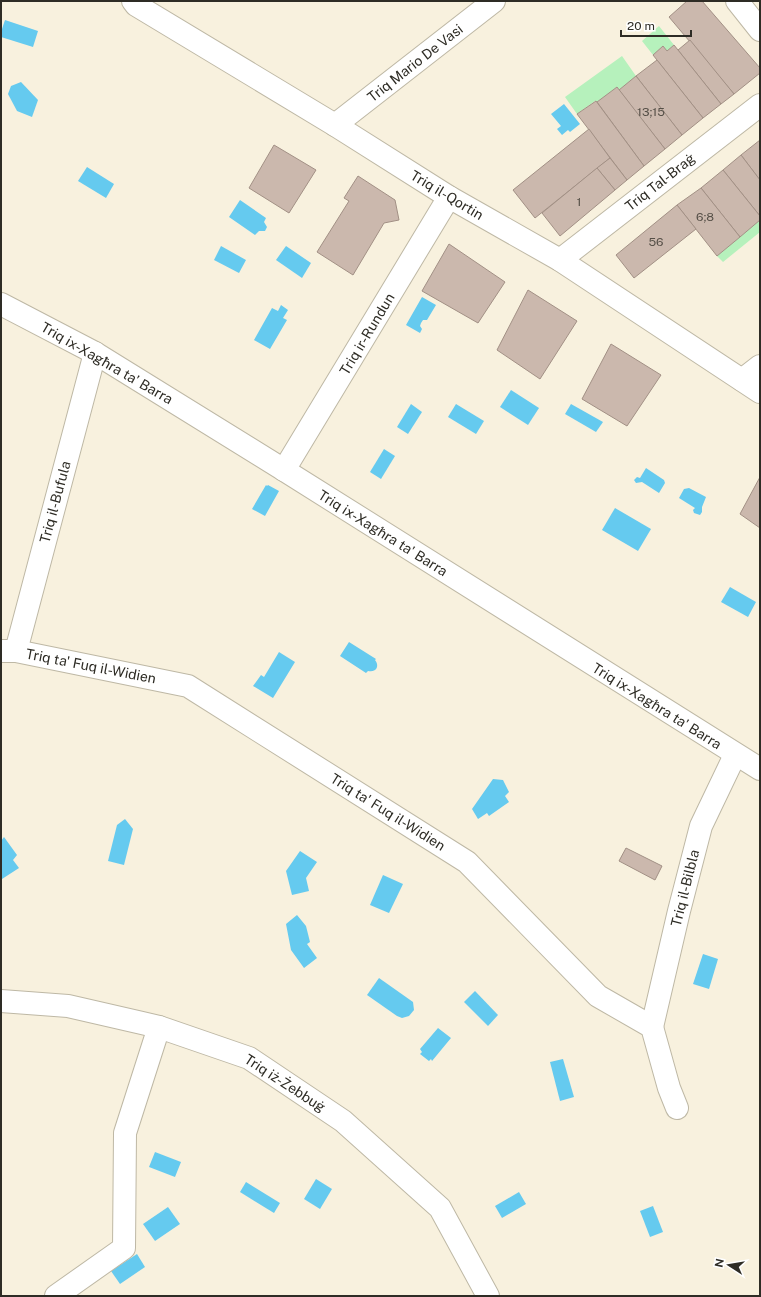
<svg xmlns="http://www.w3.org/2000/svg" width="761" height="1297" viewBox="0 0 761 1297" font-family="'Public Sans',sans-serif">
	<rect width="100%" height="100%" fill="#f8f1de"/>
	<g fill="#b6f1bc">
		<path d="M659,26L674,45L667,51L663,46L653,55L642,41Z"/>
		<path d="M622,56L636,76L619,90L617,87L597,102L595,101L577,114L565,97Z"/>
		<path d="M760,220V232L723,262L717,256Z"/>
	</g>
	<g fill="#65caef">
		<path d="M5,20L38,31L33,47L1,37V32Z"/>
		<path d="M21,82L38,100L32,117L17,111L8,94L11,86Z"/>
		<path d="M564,104L580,124L570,132L568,130L562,135L557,129L561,126L551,114Z"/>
		<path d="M87,167L114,184L106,198L78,181Z"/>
		<path d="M240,200L266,218L264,222L267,227L265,231H259L255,235L229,217Z"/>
		<path d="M221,246L246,260L239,273L214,260Z"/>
		<path d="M286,246L311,263L302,278L276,260Z"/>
		<path d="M422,297L436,305L427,320H423L421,323L420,326L422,329L420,333L406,325Z"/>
		<path d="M281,305L288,310L283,318L287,320L270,349L254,340L272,308L278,311Z"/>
		<path d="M511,390L539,408L528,425L500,407Z"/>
		<path d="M411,404L422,412L408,434L397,427Z"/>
		<path d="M456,404L484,421L476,434L448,417Z"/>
		<path d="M571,404L603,422L596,432L565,414Z"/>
		<path d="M384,449L395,456L381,479L370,472Z"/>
		<path d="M646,468L664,480L665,483L659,493L642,482L636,483L634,480L637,477L640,478Z"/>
		<path d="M266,485L267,486L268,485L279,491L265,516L252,509Z"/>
		<path d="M689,488L706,497L702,507V512L700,515L694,513L693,510L695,508L679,498L684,489Z"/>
		<path d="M615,508L651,529L638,551L602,530Z"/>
		<path d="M730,587L756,602L748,617L721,602Z"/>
		<path d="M349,642L376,659L375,660C380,666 376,673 368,671L366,673L340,656Z"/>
		<path d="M279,652L295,662L273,698L253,686L261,675L264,677Z"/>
		<path d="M493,779L503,780L509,792L505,796L509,802L489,816L487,813L478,819L472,809Z"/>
		<path d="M125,819L133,829L124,865L108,861L117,825Z"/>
		<path d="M4,837L17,855L13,860L19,868L2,879L1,876V841Z"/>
		<path d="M300,851L317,862L306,878L309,891L292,895L286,871Z"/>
		<path d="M383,875L403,884L389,913L370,905Z"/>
		<path d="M297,915L306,926L310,942L307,944L317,958L304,968L291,950L286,924Z"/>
		<path d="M703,954L718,959L709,989L693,984Z"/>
		<path d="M379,978L413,1002L414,1010L409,1016L402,1018L397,1016L367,995Z"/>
		<path d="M475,991L498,1015L488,1026L464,1002Z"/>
		<path d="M438,1028L451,1038L432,1061L431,1059L429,1061L420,1054L422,1052L420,1049Z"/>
		<path d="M563,1059L574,1097L560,1101L550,1062Z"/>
		<path d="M155,1152L181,1162L175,1177L149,1167Z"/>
		<path d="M316,1179L332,1189L320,1209L304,1199Z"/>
		<path d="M246,1182L280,1203L274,1213L240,1192Z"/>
		<path d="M519,1192L526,1204L502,1218L495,1206Z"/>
		<path d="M653,1206L663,1232L650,1237L640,1211Z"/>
		<path d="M168,1207L180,1224L155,1241L143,1224Z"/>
		<path d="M137,1254L145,1267L120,1284L111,1271Z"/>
	</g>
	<g fill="#cbb8ad" stroke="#a29085">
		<path d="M687,1H702L760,68V73L734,94L669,17Z"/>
		<path d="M690,40L734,94L721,104L678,50Z"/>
		<path d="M674,45L721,104L703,118L653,55L663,46L667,51Z"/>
		<path d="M657,60L703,118L682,135L636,76Z"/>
		<path d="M636,76L682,135L665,149L619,90Z"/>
		<path d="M617,87L665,149L644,166L597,102Z"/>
		<path d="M596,101L644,166L627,180L577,114Z"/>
		<path d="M589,129L610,158L535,218L513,190Z"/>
		<path d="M760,140V180L741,155Z"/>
		<path d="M274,145L316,170L289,213L249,188Z"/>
		<path d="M741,155L760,180V216L723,170Z"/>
		<path d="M610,158L627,180L615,190L597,168Z"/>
		<path d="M597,168L615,190L560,236L542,213Z"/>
		<path d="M723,170L760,216V220L740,237L701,188Z"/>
		<path d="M358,176L395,200L399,220L384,223L353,275L317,252L349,201L344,198Z"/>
		<path d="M701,188L740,237L717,256L677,205Z"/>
		<path d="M677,205L696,229L634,278L616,255Z"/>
		<path d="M449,244L505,282L478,323L422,291Z"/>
		<path d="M528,290L577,321L540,379L497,350Z"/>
		<path d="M611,344L661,375L627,426L582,399Z"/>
		<path d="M760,477V528L740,514Z"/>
		<path d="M626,848L662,866L655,880L619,861Z"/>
	</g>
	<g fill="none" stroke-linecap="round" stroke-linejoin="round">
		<g stroke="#beb8a5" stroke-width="24">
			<g id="minor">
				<path d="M133,1L136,5L335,125L449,197L560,260L760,392"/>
				<path d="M737,1L760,30"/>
				<path d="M335,125L494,1"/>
				<path d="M560,260L760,105"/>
				<path d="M1,304L95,353L284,470L760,769"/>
				<path d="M742,380L760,366"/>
				<path d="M284,470L449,197"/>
				<path d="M1,651H16L188,686L467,862L598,996L652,1027L669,1088L677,1108"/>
				<path d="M16,651L95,353"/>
				<path d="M1,1001L68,1006L142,1023L159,1027L249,1058L343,1121L440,1208L488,1296"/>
				<path d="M652,1027L679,911L701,826L735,755"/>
				<path d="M56,1296L124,1248L125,1133L159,1027"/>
			</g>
		</g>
		<use href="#minor" stroke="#fff" stroke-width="22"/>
	</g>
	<g text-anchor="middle" stroke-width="3.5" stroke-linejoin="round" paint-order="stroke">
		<g font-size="12" fill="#554f47">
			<text x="651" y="116">13;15</text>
			<text x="579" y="206">1</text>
			<text x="705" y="221">6;8</text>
			<text x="656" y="246">56</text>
		</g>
		<g font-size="14" fill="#2e2c25" stroke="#fff">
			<text transform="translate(415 63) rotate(-38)" y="5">Triq Mario De Vasi</text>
			<text transform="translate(660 182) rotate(-38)" y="5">Triq Tal-Braġ</text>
			<text transform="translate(447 195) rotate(31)" y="5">Triq il-Qortin</text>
			<text transform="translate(367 334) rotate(-59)" y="5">Triq ir-Rundun</text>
			<text transform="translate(107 363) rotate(30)" y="5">Triq ix-Xagħra ta' Barra</text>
			<text transform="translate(55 502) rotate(-75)" y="5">Triq il-Bufula</text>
			<text transform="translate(383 533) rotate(32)" y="5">Triq ix-Xagħra ta' Barra</text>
			<text transform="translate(91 666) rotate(11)" y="5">Triq ta' Fuq il-Widien</text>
			<text transform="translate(657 706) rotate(32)" y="5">Triq ix-Xagħra ta' Barra</text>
			<text transform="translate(388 812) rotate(32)" y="5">Triq ta' Fuq il-Widien</text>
			<text transform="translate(685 888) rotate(-76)" y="5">Triq il-Bilbla</text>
			<text transform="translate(285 1083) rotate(33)" y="5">Triq iż-Żebbuġ</text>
		</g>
	</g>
	<rect width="761" height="1297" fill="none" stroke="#2e2c25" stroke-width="4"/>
	<g transform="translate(729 1265) rotate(282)" stroke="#ffffff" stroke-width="3" paint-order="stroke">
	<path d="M0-3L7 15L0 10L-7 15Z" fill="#2e2c25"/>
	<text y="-6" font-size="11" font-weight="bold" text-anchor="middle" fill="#2e2c25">N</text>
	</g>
	<path d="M621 30v6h70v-6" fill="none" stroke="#2e2c25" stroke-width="2"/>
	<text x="627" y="30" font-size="12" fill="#2e2c25" stroke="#ffffff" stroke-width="3" paint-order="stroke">20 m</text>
</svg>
